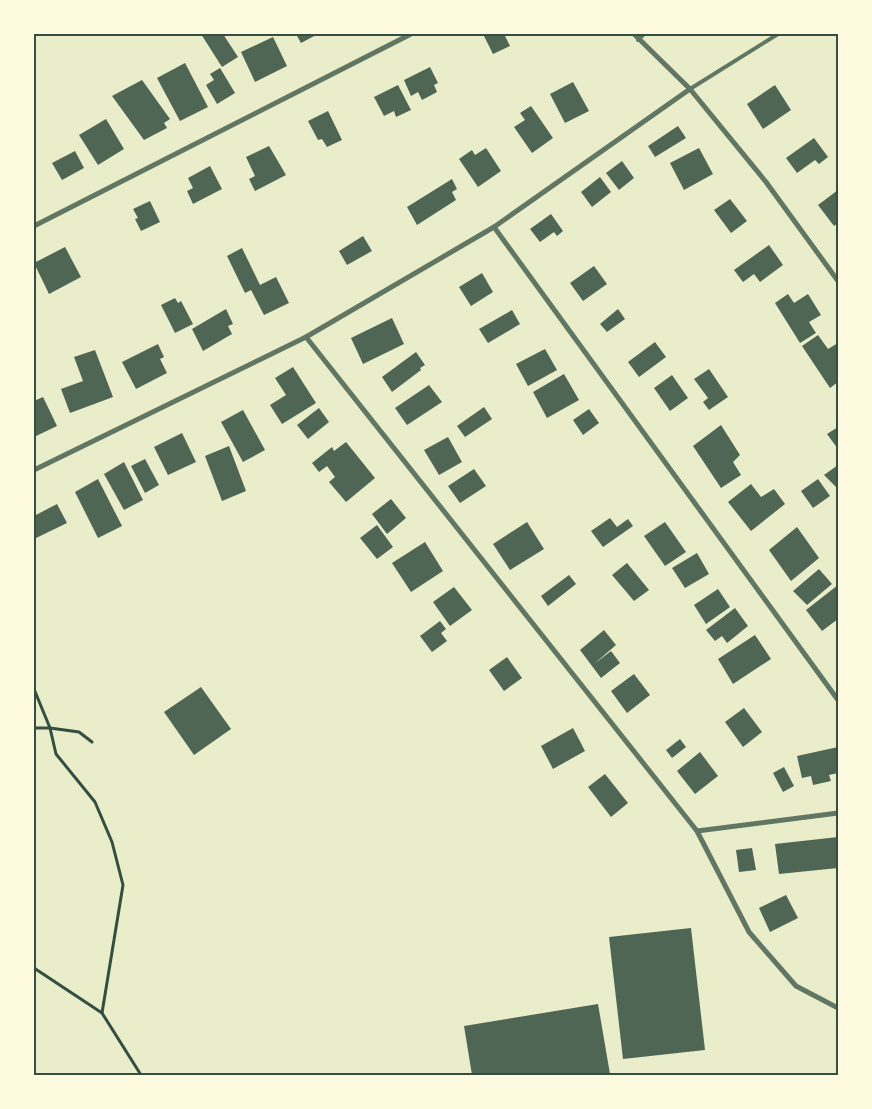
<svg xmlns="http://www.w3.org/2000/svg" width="872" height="1109" viewBox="0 0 872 1109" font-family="'Libre Baskerville',serif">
	<rect width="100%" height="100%" fill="#e9edc9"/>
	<g fill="#4f6655">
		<path d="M201,34H223L238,57L222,67Z"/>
		<path d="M296,34H318L301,43Z"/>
		<path d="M483,34H504L510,46L493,54Z"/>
		<path d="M273,37L287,66L255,82L241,52Z"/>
		<path d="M185,63L208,107L180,121L157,78Z"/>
		<path d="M430,67L438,83L434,85L437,92L422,100L418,92L411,96L404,80Z"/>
		<path d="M220,68L235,93L217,104L206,85L214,80L210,74Z"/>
		<path d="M142,80L170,119L164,123L167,128L144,140L112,96Z"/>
		<path d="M573,82L589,111L565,123L550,94Z"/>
		<path d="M398,85L411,110L396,117L394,111L384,116L374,97Z"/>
		<path d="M775,85L791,110L763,129L747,104Z"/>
		<path d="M531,106L553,138L532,153L514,127L525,120L520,113Z"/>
		<path d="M328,111L342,140L327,147L322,139L318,140L308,121Z"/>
		<path d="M106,119L124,149L98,165L79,135Z"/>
		<path d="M678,126L686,138L655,157L648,146Z"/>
		<path d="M814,138L828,157L819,164L815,160L797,173L786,158Z"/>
		<path d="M269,146L286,175L255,191L249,179L255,176L246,157Z"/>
		<path d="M486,148L501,171L478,187L459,159L472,150L475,155Z"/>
		<path d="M699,148L713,174L684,190L670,163Z"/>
		<path d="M75,151L84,168L62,180L52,163Z"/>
		<path d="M622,161L634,178L619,190L606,173Z"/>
		<path d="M210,166L222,189L193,204L187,191L193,188L188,178Z"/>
		<path d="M600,177L611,192L592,207L581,192Z"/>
		<path d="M452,179L457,189L452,192L456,200L417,225L407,207Z"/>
		<path d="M838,190V223L834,226L818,205Z"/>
		<path d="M730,199L747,221L731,233L714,210Z"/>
		<path d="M150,201L160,222L141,231L135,219L138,218L133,209Z"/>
		<path d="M551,214L563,231L557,236L554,232L540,242L530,229Z"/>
		<path d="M363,236L372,251L347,265L339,251Z"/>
		<path d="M769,245L783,265L760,282L754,274L743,282L734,270Z"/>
		<path d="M65,247L81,277L49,294L34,263Z"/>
		<path d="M242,248L260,285L276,277L289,303L264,315L251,290L245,293L227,256Z"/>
		<path d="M594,266L607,284L583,301L570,283Z"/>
		<path d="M482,273L493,292L471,306L459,287Z"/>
		<path d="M788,294L794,303L808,294L821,315L809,322L816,333L800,343L775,303Z"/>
		<path d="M175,298L178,303L181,301L193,324L175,333L161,305Z"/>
		<path d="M226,309L233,324L228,326L232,334L203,351L192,329Z"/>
		<path d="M618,309L625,319L607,332L600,324Z"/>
		<path d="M512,310L520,324L488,343L479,329Z"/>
		<path d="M392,318L404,344L363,364L351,338Z"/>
		<path d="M818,335L828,349L838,343V382L830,388L802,346Z"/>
		<path d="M655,342L666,357L639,377L628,362Z"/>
		<path d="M158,344L164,357L160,359L167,373L136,389L122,362Z"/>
		<path d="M545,349L557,370L528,386L516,364Z"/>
		<path d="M95,350L113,397L70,413L61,389L83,381L74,357Z"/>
		<path d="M416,352L425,365L420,368L421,370L392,392L382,377Z"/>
		<path d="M293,367L316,403L282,424L270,405L286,395L275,378Z"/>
		<path d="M709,369L728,397L709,410L703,402L708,398L694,379Z"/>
		<path d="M564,374L579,400L547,418L533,392Z"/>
		<path d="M672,375L688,398L670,411L654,388Z"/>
		<path d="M429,385L442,402L407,425L395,408Z"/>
		<path d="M43,397L57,426L34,437V401Z"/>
		<path d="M484,407L492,419L465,437L457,426Z"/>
		<path d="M319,408L329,422L308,439L297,425Z"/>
		<path d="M589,409L599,423L583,435L573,420Z"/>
		<path d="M243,410L265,450L243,462L221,422Z"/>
		<path d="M721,425L740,455L733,462L741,475L721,488L693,446Z"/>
		<path d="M838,427V449L827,434Z"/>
		<path d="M182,433L196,462L168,475L154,447Z"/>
		<path d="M448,437L462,462L439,475L424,450Z"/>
		<path d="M346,442L375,478L346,502L329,482L335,477L327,466L319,472L312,463L332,447L334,451Z"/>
		<path d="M229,446L246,491L222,501L205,456Z"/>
		<path d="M145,459L159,485L145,493L131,466Z"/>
		<path d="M124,462L143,500L124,510L104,474Z"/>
		<path d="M838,465V485L836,487L824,475Z"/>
		<path d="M474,469L486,486L460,503L448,486Z"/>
		<path d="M98,479L122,526L98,538L75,492Z"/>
		<path d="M818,479L830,496L813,508L801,491Z"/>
		<path d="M751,484L761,497L774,489L785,504L751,531L728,502Z"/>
		<path d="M391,499L406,518L387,534L372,514Z"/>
		<path d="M57,504L67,523L34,539V516Z"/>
		<path d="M610,518L617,527L628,519L633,526L603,547L591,531Z"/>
		<path d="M527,522L544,549L510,570L493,544Z"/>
		<path d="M665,522L686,552L665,566L644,536Z"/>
		<path d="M377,525L393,547L377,559L360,538Z"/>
		<path d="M797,527L819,558L791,581L769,550Z"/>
		<path d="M425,542L443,571L411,592L392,563Z"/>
		<path d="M697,553L709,574L685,588L672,568Z"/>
		<path d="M627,563L649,590L634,601L612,575Z"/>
		<path d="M819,569L832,584L807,605L793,591Z"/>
		<path d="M569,575L576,584L548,606L541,596Z"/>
		<path d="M838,585V619L822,631L806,610Z"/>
		<path d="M454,587L472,610L450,626L433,602Z"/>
		<path d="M718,589L730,607L706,624L694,605Z"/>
		<path d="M735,608L748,626L727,643L722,636L715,641L706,630Z"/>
		<path d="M440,621L446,629L441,633L447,641L432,652L420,636Z"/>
		<path d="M604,630L616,645L594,664L611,651L620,663L601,678L580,650Z"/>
		<path d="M755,635L771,659L733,684L718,659Z"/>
		<path d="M507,657L522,678L504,691L489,670Z"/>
		<path d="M634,674L650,695L627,713L611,691Z"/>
		<path d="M201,687L231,729L194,755L164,712Z"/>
		<path d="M744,708L762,732L743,747L725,722Z"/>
		<path d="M573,728L585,751L553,769L541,746Z"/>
		<path d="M680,739L686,747L672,758L666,750Z"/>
		<path d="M838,747V773L829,775L831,781L813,785L811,776L802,778L797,756Z"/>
		<path d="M700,752L718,776L695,794L677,771Z"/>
		<path d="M784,767L794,786L783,792L773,773Z"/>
		<path d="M605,774L628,803L611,817L588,787Z"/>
		<path d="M838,837V868L779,874L775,844Z"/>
		<path d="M752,848L756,870L739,872L736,850Z"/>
		<path d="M786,895L798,918L770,932L759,908Z"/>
		<path d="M691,928L705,1050L623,1059L609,937Z"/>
		<path d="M598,1004L610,1074L600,1075H472L464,1026Z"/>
	</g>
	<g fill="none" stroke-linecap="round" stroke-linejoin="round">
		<g stroke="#344e41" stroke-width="3">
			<path d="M34,689L50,728L56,754L95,802L112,842L123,885L102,1013"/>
			<path d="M34,728H50L79,732L92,742"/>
			<path d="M34,968L102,1013L141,1075"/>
		</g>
		<g stroke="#617663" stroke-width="4">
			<path d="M638,40L644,34"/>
			<path d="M690,89L778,34"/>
		</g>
		<g stroke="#617663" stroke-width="5">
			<path d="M634,34L690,89L766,182L838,281"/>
			<path d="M34,226L411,34"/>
			<path d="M494,227L838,700"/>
			<path d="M306,337L697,831L749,932L796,986L838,1008"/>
			<path d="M34,470L306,337L494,227L690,89"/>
			<path d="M697,831L838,813"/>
		</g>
	</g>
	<rect width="872" height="1109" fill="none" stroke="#fefae0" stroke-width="70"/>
	<rect x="35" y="35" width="802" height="1039" fill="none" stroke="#344e41" stroke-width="2"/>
</svg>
